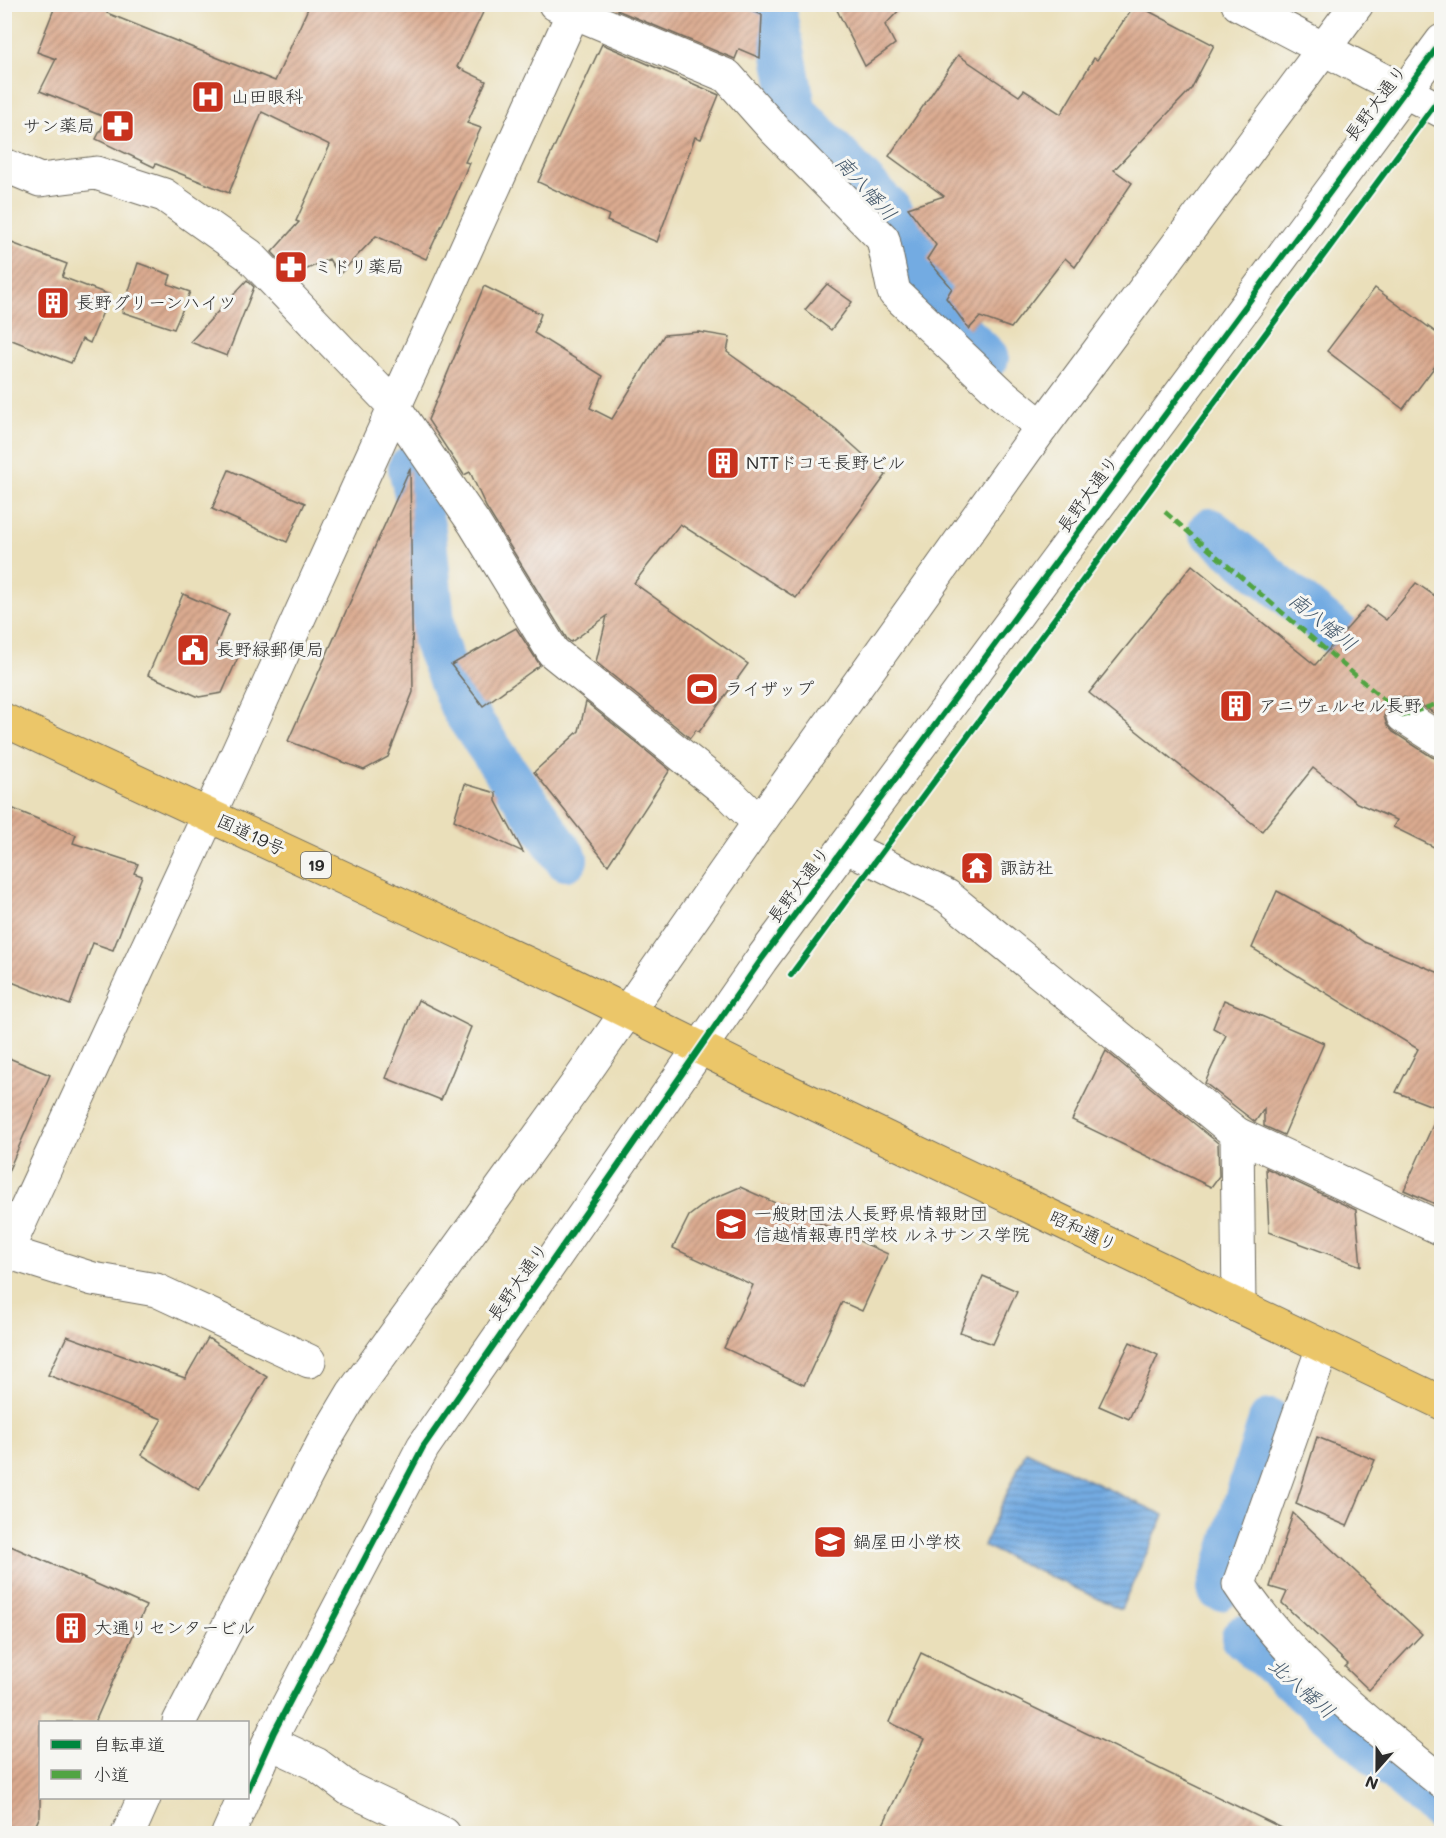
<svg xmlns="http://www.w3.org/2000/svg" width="1446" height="1838" viewBox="0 0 1446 1838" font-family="Mali,'Klee One',sans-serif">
	<defs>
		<pattern id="water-rules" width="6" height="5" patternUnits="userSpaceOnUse" patternTransform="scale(1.5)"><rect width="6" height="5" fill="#73abe2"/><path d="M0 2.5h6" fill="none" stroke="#5f8bb7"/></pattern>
		<pattern id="building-hatch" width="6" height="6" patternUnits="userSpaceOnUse" patternTransform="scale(1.5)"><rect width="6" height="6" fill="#dbab90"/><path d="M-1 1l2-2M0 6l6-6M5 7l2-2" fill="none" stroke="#b28b76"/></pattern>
	</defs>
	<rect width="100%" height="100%" fill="#f6f6f2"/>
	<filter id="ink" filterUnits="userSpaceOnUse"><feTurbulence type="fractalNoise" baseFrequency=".0167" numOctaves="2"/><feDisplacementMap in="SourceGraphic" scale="12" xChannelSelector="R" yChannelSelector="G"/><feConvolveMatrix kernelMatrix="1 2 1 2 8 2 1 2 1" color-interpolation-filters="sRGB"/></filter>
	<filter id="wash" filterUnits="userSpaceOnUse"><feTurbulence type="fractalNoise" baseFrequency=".008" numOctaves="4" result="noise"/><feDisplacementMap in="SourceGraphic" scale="24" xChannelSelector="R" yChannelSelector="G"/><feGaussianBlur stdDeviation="1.35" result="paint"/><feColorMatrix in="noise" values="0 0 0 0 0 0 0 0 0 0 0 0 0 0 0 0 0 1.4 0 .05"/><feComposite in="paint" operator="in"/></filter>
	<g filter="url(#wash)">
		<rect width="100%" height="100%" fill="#eadfba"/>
		<path fill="url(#water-rules)" stroke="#4f6b86" stroke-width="1.5" d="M1026,1451L1164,1515L1121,1609L983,1546Z"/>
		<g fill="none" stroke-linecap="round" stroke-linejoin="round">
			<g stroke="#73abe2" stroke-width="44">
				<path d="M774,4L795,112L891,212L916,255L935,307L987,358"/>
				<path d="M410,468L424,530L435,642L462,708L566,859"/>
				<path d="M1210,530L1388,675"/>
				<path d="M1219,1589L1270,1421"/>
				<path d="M1243,1637L1442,1811"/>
			</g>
		</g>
		<g id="blocks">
			<g fill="url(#building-hatch)">
				<path d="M56,4H111L107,13L275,81L310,4H487L457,67L486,81L467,123L481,128L465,162L469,163L456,194L426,259L376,236L339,275L329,259L294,275L272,252L299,222L296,221L330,145L262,112L229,193L156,164L154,167L96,139L107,118L40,91L56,59L37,52Z"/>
				<path d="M619,4H738L762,15L760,58L739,49L735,59L617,10Z"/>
				<path d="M834,4H905L885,25L895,44L865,66Z"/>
				<path d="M1135,4L1214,45L1191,89L1114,170L1132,183L1075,267L1065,258L1011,328L980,317L969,329L946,298L952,288L927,259L936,245L908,208L944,196L889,156L958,55L1019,96L1024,90L1061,114L1094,58L1097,60Z"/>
				<path d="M602,44L719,95L701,139L695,137L657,242L607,221L609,215L538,182Z"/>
				<path d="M4,240L67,264L62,277L110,295L90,343L82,339L71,363L4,337Z"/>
				<path d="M138,263L171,275L168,284L190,292L174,329L122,312Z"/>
				<path d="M247,280L254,287L227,356L190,342Z"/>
				<path d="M827,284L852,302L831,330L805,310Z"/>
				<path d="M484,286L541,314L534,333L603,376L590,408L612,419L664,335L699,332L730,337L727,352L836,430L886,475L796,598L680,524L634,583L748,664L699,732L696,730L690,738L596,662L607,616L571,642L567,639L486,507L470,472L464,475L428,420Z"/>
				<path d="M1375,288L1442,337V357L1403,409L1327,351Z"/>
				<path d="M410,468L413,692L388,757L364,770L288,741Z"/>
				<path d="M229,470L305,503L287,542L212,509Z"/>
				<path d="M1192,565L1315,665L1367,606L1386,620L1416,583L1442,601V718L1413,700L1403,697L1394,700L1388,705L1384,716L1387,725L1393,732L1432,757L1442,760V851L1393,827L1397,820L1357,803L1313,768L1262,831L1089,693Z"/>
				<path d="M183,594L229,614L216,645L239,655L222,693L199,697L148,675Z"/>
				<path d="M516,628L540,665L483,706L451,665Z"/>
				<path d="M586,702L670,770L608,865L534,772L579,731Z"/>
				<path d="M465,784L496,793V801L523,852L454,820Z"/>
				<path d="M4,805L76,835L73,843L138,864L134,873L142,876L113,950L93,943L70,1005L4,979Z"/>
				<path d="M1277,891L1338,924L1364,942L1442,974V1207L1404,1190L1440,1109L1396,1092L1418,1049L1252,948Z"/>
				<path d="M418,1000L471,1027L441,1100L386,1078Z"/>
				<path d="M1224,1000L1324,1043L1284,1135L1264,1126V1109L1255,1122L1205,1083L1226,1035L1213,1028Z"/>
				<path d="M1106,1051L1218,1143L1219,1176L1211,1187L1072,1120Z"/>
				<path d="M4,1056L50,1075L4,1181Z"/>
				<path d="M1266,1168L1356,1210L1361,1266L1269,1232Z"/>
				<path d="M740,1187L888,1254L862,1311L842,1302L804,1385L724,1348L753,1285L673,1248L689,1216L710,1200Z"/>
				<path d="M983,1276L1017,1291L993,1344L960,1332Z"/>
				<path d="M67,1336L185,1378L208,1338L267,1377L199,1490L142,1455L162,1419L48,1375Z"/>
				<path d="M1130,1342L1158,1355L1129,1419L1099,1406Z"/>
				<path d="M1317,1437L1375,1460L1347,1526L1296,1504Z"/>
				<path d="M1293,1513L1422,1634L1369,1690L1345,1667L1348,1664L1282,1603L1287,1592L1270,1587Z"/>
				<path d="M4,1543L146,1606L95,1722H40V1816L32,1833H4Z"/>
				<path d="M921,1653L1292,1833H879L924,1739L889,1722Z"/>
			</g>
		</g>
	</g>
	<g filter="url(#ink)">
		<use href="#blocks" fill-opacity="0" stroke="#6e6a5d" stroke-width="1.5"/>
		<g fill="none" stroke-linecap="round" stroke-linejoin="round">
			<g stroke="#6e6a5d" stroke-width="35">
				<g id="minor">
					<path d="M555,4L727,76L775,130L883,239L894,292L1003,395L1042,427"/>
					<path d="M1238,4L1442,111"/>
					<path d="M4,165L40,180L96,173L164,195L249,255L393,405L474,523L553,652L731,795L759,823"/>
					<path d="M1403,716L1442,741"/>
					<path d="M847,847L947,896L1237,1134L1239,1306"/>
					<path d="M1237,1134L1442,1229"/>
					<path d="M7,1252L93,1279L156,1290L309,1361"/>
					<path d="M4,1257L239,750L577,4"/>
					<path d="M1323,1347L1239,1584C1288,1661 1371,1725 1442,1782"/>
					<path d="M179,1722L322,1445L353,1393L574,1088L759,823L1042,427L1357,4"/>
					<path d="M269,1742L316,1764L349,1789L444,1834"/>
					<path d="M248,1790L274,1732L423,1447L761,960L1442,41"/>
					<path d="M128,1834L144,1798"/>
					<path d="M228,1834L244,1798"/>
				</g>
			</g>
			<g stroke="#6e6a5d" stroke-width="35">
				<path id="highway" d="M4,720L561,979L771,1083L1442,1403"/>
			</g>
			<use href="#minor" stroke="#fff" stroke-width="33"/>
			<use href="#highway" stroke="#ebc669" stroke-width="33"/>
			<path stroke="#51a443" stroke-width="4.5" stroke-dasharray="9 4.5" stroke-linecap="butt" d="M1165,512L1403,716L1442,702"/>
			<g stroke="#f6f6f2" stroke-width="10">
				<g id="cycleway">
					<path d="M791,975L1442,95"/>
					<path d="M248,1790L274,1732L423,1447L761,960L1442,41"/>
				</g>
			</g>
			<use href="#cycleway" stroke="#00873e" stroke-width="6"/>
		</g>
	</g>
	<defs>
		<g id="hospital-square" transform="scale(1.725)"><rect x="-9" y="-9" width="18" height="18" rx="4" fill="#c8321e" stroke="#f6f6f2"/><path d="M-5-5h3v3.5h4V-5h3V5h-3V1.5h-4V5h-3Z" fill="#fff"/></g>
		<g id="pharmacy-square" transform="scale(1.725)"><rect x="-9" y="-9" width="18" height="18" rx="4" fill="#c8321e" stroke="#f6f6f2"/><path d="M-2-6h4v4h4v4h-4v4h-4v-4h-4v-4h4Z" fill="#fff"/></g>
		<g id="building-square" transform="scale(1.725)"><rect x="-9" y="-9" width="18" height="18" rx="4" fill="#c8321e" stroke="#f6f6f2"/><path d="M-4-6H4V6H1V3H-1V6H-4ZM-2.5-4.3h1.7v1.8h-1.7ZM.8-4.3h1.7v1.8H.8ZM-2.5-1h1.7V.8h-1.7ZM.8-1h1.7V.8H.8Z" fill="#fff"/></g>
		<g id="civic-square" transform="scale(1.725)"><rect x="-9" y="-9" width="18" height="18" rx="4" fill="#c8321e" stroke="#f6f6f2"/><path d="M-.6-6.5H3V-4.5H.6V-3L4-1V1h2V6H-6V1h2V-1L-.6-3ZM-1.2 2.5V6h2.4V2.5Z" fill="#fff"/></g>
		<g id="stadium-square" transform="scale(1.725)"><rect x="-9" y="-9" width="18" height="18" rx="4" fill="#c8321e" stroke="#f6f6f2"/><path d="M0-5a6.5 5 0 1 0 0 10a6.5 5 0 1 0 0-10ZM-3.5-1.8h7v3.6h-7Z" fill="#fff"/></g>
		<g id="temple-square" transform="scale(1.725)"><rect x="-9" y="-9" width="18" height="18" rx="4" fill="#c8321e" stroke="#f6f6f2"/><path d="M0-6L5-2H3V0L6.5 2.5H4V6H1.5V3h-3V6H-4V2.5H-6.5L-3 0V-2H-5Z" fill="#fff"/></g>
		<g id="university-square" transform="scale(1.725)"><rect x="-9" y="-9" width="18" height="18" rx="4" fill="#c8321e" stroke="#f6f6f2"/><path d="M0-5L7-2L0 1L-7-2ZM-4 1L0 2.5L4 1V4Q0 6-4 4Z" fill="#fff"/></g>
		<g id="school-square" transform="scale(1.725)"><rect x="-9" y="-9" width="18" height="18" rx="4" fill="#c8321e" stroke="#f6f6f2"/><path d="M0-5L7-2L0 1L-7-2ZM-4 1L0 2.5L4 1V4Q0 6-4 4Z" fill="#fff"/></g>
	</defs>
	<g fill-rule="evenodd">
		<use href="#hospital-square" x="208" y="97"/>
		<use href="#pharmacy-square" x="118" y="126"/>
		<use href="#pharmacy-square" x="291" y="267"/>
		<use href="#building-square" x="53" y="303"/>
		<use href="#building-square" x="723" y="463"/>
		<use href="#civic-square" x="193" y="650"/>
		<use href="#stadium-square" x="702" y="689"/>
		<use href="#building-square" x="1236" y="706"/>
		<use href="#temple-square" x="977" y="868"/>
		<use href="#university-square" x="731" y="1224"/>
		<use href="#school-square" x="830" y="1542"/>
		<use href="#building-square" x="71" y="1628"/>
	</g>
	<g text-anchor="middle" stroke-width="6" stroke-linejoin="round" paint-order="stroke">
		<rect fill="#f6f6f2" stroke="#686867" stroke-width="1.5" x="301" y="852" width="30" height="26" rx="4.5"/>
		<g font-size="16" font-weight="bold" fill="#2b2b2b">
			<text x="316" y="871">19</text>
		</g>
		<g font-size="18" fill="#2b2b2b" stroke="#f6f6f2" text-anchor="start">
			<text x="231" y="103">山田眼科</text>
			<text x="95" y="132" text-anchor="end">サン薬局</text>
			<text x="314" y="273">ミドリ薬局</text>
			<text x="76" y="309">長野グリーンハイツ</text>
			<text x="746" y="469">NTTドコモ長野ビル</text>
			<text x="216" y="656">長野緑郵便局</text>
			<text x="725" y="695">ライザップ</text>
			<text x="1259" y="712">アニヴェルセル長野</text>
			<text x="1000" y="874">諏訪社</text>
			<text x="754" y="1220">一般財団法人長野県情報財団<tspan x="754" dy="21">信越情報専門学校 ルネサンス学院</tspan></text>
			<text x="853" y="1548">鍋屋田小学校</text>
			<text x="94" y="1634">大通りセンタービル</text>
		</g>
		<g font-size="18" fill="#2b2b2b" stroke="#f6f6f2">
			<text transform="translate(1376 103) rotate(-53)" y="6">長野大通り</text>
			<text transform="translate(1088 494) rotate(-54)" y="6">長野大通り</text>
			<text transform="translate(251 835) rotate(25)" y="6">国道19号</text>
			<text transform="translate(799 885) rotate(-53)" y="6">長野大通り</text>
			<text transform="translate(1083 1231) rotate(25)" y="6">昭和通り</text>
			<text transform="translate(518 1282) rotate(-55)" y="6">長野大通り</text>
		</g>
		<g font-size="20" font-style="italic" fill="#44586b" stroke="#f6f6f2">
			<text transform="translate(866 188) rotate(48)" y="7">南八幡川</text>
			<text transform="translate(1323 622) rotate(39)" y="7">南八幡川</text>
			<text transform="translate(1302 1688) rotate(41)" y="7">北八幡川</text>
		</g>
	</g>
	<rect width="1446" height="1838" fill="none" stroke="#f6f6f2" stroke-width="24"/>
	<rect x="39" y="1721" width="210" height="78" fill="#f6f6f2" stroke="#a5a5a2" stroke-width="1.5"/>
	<rect x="51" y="1740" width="30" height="9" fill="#00873e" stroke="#a5a5a2" stroke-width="1.5"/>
	<text x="93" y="1751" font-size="18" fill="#2b2b2b">自転車道</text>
	<rect x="51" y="1770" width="30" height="9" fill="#51a443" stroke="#a5a5a2" stroke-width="1.5"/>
	<text x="93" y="1781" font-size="18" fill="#2b2b2b">小道</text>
	<g transform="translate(1377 1769) rotate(201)" stroke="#f6f6f2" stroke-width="4.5" paint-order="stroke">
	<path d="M0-4.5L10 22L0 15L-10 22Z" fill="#2b2b2b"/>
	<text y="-9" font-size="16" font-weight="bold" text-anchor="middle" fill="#2b2b2b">N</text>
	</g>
</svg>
